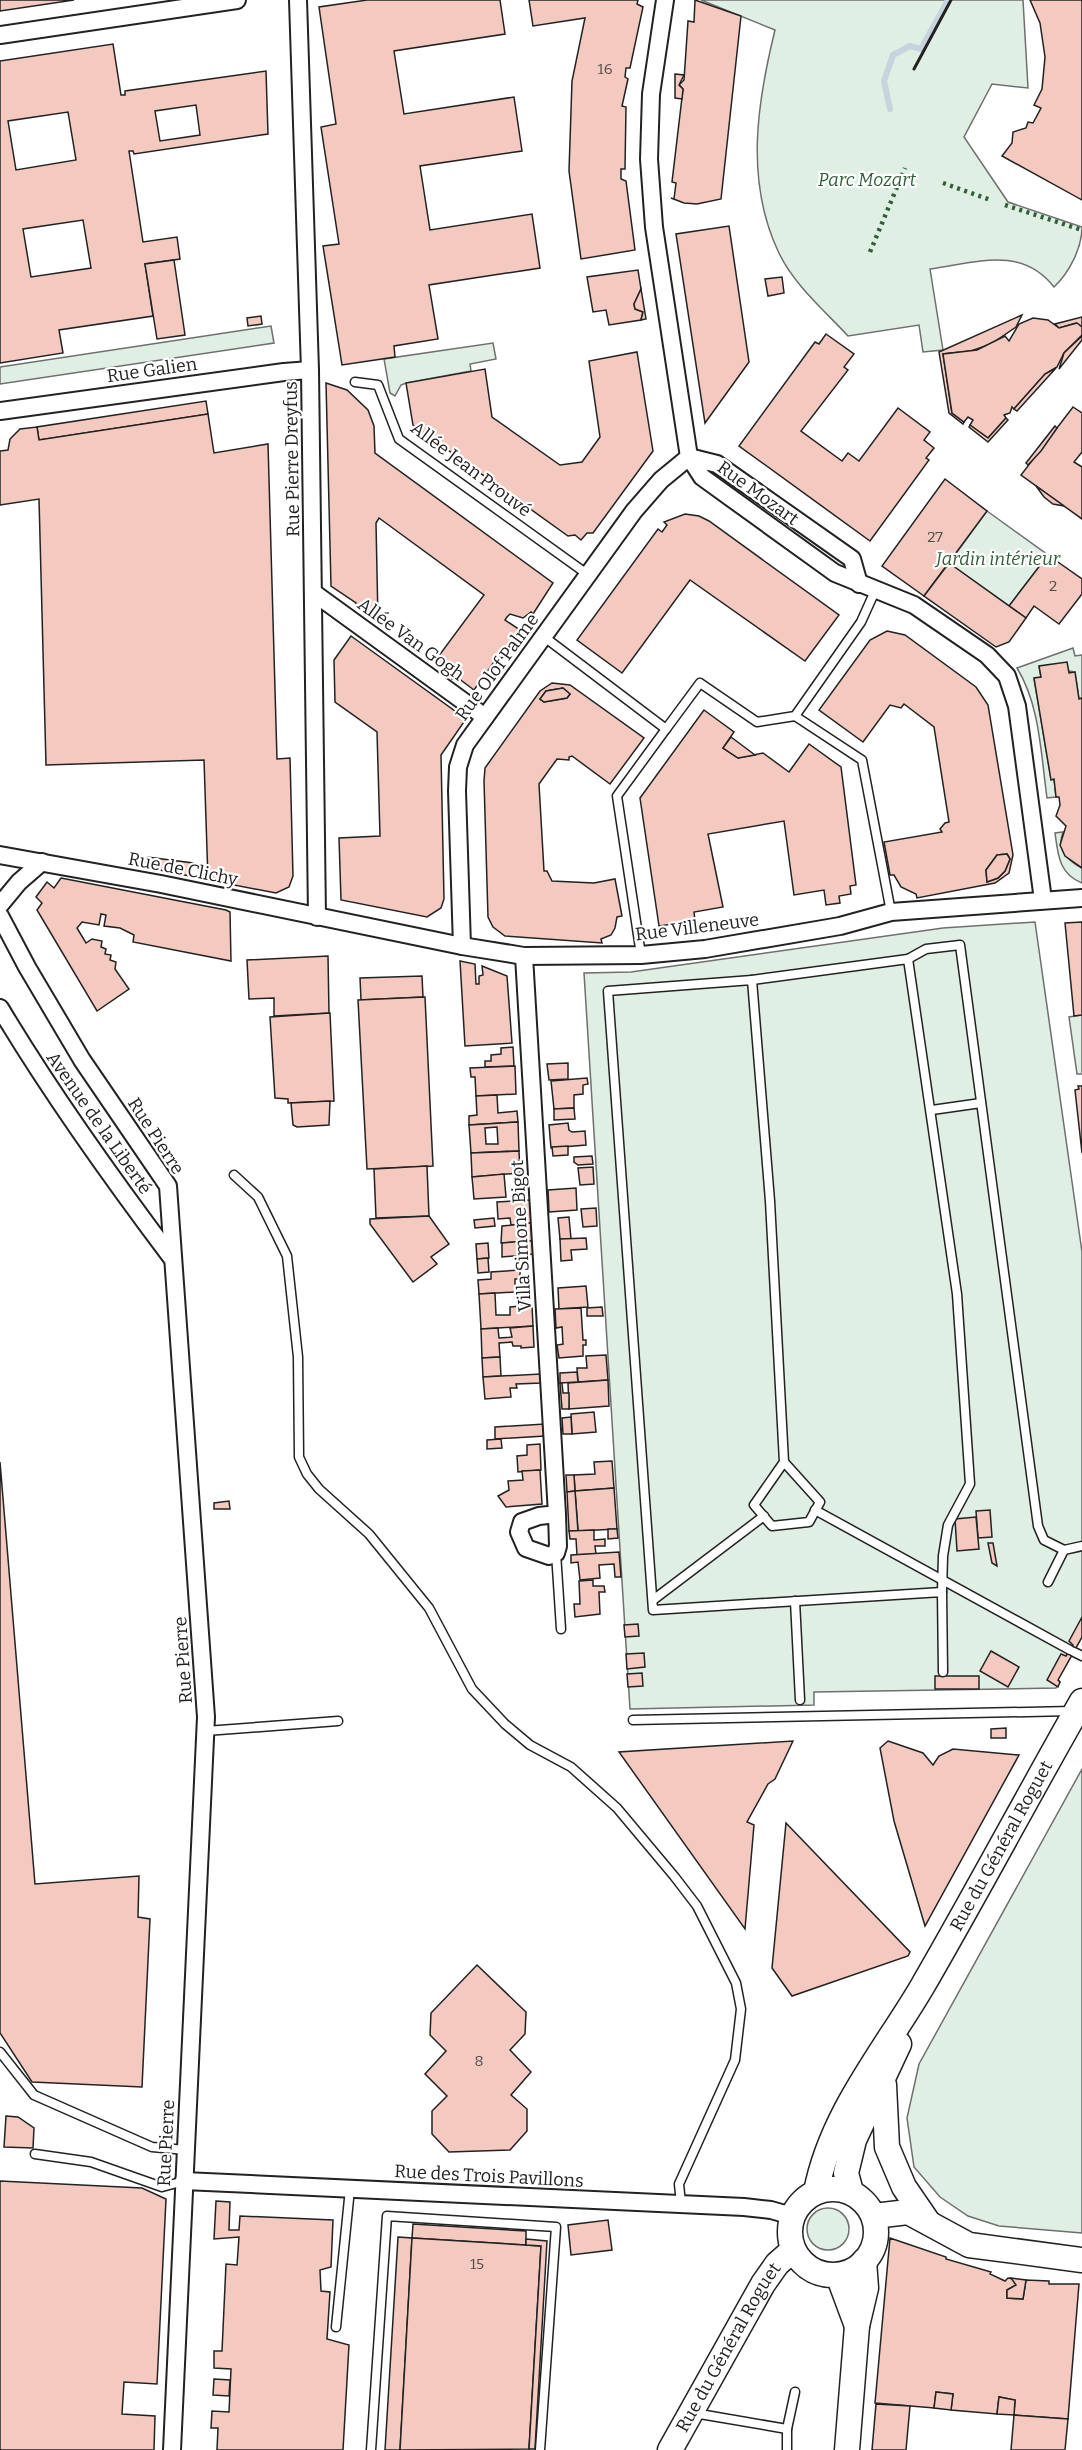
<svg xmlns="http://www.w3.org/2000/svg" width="1082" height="2450" viewBox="0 0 1082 2450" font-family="Bitter,serif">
	<rect width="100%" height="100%" fill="#fff"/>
	<g fill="#e0efe3" stroke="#6f6f6f" stroke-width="1.5">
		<path d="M701,0H1023L1028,88L992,84L964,137L1008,202L1082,227C1082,248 1069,273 1054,287C1021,245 975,263 930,269L943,350L923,352L919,325L848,336C824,310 793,284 778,251C745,180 757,103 775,30Z"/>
		<path d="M271,326L274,343L0,384V367Z"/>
		<path d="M493,343L496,359L470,364L471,371L406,383L401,385L395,396L390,393L384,359Z"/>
		<path d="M987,511L1048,555L1009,606L949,563Z"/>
		<path d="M1073,648L1075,656L1082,655V698L1079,699L1075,672L1039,667L1041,677L1034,679L1051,779H1054L1056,797L1047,798C1041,755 1040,705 1017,668Z"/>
		<path d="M1063,832C1056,849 1068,861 1082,868V883C1059,874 1058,855 1055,833Z"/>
		<path d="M1035,922L1082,1252V1637L1058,1680L1060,1682L1056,1688L814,1692V1705L630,1709L584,973L631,972L943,928Z"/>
		<path d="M1082,1015V1074H1077L1069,1017Z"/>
		<path d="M1082,1769V2233L999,2226L968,2216L940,2197L914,2167L907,2118L919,2064Z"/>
		<circle cx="828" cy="2229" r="21"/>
	</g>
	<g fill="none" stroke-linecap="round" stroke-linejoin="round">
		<path stroke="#c7d3dd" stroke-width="6" d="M890,109L884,81L893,55L910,46L921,49L948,0"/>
	</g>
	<g fill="#f3c9c0" stroke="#222" stroke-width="1.5" fill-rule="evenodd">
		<path d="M0,0H74L0,11Z"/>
		<path d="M367,0H500L505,34L394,51L404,114L514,97L522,151L420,166L430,230L532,214L540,268L429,285L438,339L394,346L395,357L342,365L323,246L339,244L321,127L336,124L319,7Z"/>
		<path d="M529,0H638L637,4L643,7L630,68H626L625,77L628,79L622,106L626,107L625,169H621V179L626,181L635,250L581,259L569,171L572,81L585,18L533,26Z"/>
		<path d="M695,0L741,16L721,199L697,204L684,203L671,198L674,199L676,183L672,182L683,89L679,85L684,80L688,21L694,22Z"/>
		<path d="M1030,0H1082V200L1002,156L1012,143L1013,132L1026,128L1028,122L1033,123L1041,108L1034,105L1042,89L1045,57L1040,23Z"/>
		<path d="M113,44L121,95H125V91L266,71L268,134L134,154L133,151H129L143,242L177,237L180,259L145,264L153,316L59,330L63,353L0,363V61ZM196,105L200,135L160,141L155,111ZM68,112L76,160L16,170L8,121ZM83,220L91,268L31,277L23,229Z"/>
		<path d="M675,74L684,75L679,85L683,89L682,99L675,98Z"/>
		<path d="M729,226L749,362L705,423L676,234Z"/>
		<path d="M174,260L185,335L157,339L145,264Z"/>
		<path d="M638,270L641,289L634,304L635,309L643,312L641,320L609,325L606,310L593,312L587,277Z"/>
		<path d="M782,277L784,293L768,296L765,279Z"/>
		<path d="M641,289L646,319L641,320L643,312L635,309L634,304Z"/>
		<path d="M1022,315L1016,327L991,344L971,351L943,354L952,413L964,422L963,424L949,413L939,352Z"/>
		<path d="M261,316L262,324L248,326L247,318Z"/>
		<path d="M1082,317V327L1076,323L1059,328L1055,324Z"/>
		<path d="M1033,318L1048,320L1059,328L1077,323L1082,327V335L1064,353L1057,367L1045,374L1014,409L1012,407L1010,413L1004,415L1006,418L988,438L970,425L973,420L968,417L964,422L952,413L943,354L977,350L1005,336L1009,341L1019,324Z"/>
		<path d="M826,334L854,354L844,367L848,370L801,431L842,461L848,453L859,461L898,408L930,432L924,440L934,448L926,458L929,460L870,541L739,446L815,342L819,344Z"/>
		<path d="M1082,336V340L1059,369L1064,353Z"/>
		<path d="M637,352L653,451L593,533H587L581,540L575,535L568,536L413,425L406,383L485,369L492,417L560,465L582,462L600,437L589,361Z"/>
		<path d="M1056,368L1017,411L1014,409L1045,374Z"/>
		<path d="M326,383L347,390L368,410L374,426L375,453L553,583L533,614L531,612L523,618L510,614L507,617L505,620L523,632L520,639L509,654L494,662L474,690L458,678L452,679L451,673L435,661L484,595L379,518L376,523L378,620L362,608H356V603L331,586Z"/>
		<path d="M206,401L208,414L39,440L37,427Z"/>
		<path d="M1073,407L1082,413V452L1074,462L1082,467V519L1021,475Z"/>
		<path d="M208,414L214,453L268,444L277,759L290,758L293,876L289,887L276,893L208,880L204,760L46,765L39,499L0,505V451L8,450L10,439L20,429L37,427L39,440Z"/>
		<path d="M1006,418L1008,420L988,442L969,427L970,425L988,438Z"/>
		<path d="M1055,426L1057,428L1041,451L1028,465L1026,463Z"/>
		<path d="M945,479L987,511L924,596L882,566Z"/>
		<path d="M1036,486L1064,506L1053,504L1044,497Z"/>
		<path d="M685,514L699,516L709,521L839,615L805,661L690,580L622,673L577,640L658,529L662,532L667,525L664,522Z"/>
		<path d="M1048,555L1082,579V594L1059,624L1034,606L1026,618L1009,606Z"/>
		<path d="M949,563L1026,618L1009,642L996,647L924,596Z"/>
		<path d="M887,631L905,635L976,687L988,705L1013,855L1009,873L995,883L917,898L916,894L901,887L894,875H890L884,842L942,832L940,829L945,823L949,822L934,727L904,704L901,708L890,705L863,742L819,710L870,640ZM1007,854L1010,859L1005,871L998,878L987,882L986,870L997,855Z"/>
		<path d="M351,636L466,719L441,755L444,899L441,908L427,917L341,900L339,838L380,836L377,732L335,702L334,660Z"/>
		<path d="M1067,662L1069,673L1075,672L1079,699L1082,698V868L1065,856L1060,845L1066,826L1056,816L1060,805L1059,797H1056L1054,779L1051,780L1034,678L1041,677L1039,666Z"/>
		<path d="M552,683L570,685L644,738L610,784L572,756L569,757V760L557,759L539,784L544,871H547L552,881L594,883L615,879L622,916L617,917L615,928L611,935L601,939L602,943L505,936L493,927L488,917L484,781L485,768L540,691ZM563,688L570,694L567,698L544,702L540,699L546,691Z"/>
		<path d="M563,688L570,694L567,698L544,702L540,699L546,691Z"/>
		<path d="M704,710L734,732L723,748L738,758L763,753L789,772L809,744L841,767L856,885L850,886L851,894L839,896L840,903L826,905L824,890L794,895L784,821L708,834L723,907L694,912L695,921L659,926L640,798Z"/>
		<path d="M731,737L755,755L738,758L723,748Z"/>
		<path d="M1007,854L1010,859L1005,871L998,878L987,882L986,870L997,855Z"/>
		<path d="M147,857L193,863L190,876L140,866L146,865Z"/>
		<path d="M61,878L226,910L230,912L231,961L133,942L134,935L120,928L104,926L106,915L101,914L99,925L82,922L77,928L86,943L92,939L102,941L101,947L106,949L105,954L111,955L110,960L116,962L115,969L129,989L97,1011L37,910L42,903L36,897L47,882L54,888Z"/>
		<path d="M1082,922V1015L1074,1016L1065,923Z"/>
		<path d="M328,956L329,1013L274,1016V998L249,999L247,960Z"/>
		<path d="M460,961L475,964L476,984H479V976L483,975L482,966L507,976L512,1043L465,1046Z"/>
		<path d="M422,976L423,997L361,1000L360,978Z"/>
		<path d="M425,997L433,1166L367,1169L358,1000Z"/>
		<path d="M330,1013L334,1101L288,1103V1099L275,1098L270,1017Z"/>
		<path d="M513,1047L514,1066L485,1067V1061H491V1055L501,1054V1048Z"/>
		<path d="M568,1063V1079L549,1080L547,1064Z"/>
		<path d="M515,1066L516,1094L476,1096L475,1077H471L470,1068Z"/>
		<path d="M587,1078L588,1084L583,1085V1094L574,1095V1108L554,1109L551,1081Z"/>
		<path d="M1078,1086H1082V1153L1075,1090L1079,1089Z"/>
		<path d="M497,1095L498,1113L517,1111L518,1122L469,1125V1116L477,1115L476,1096Z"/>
		<path d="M330,1101L329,1125L297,1127L293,1125L291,1103Z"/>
		<path d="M574,1108L575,1119L554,1120V1109Z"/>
		<path d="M518,1122L519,1151L471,1153L469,1125ZM497,1127L498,1144H486L485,1128Z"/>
		<path d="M568,1123L569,1130L572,1132L585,1131L586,1145L551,1148L549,1125Z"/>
		<path d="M568,1146V1155L553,1156L552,1147Z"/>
		<path d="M519,1151L520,1173L472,1177L471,1153Z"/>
		<path d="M592,1156L593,1164L578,1165L574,1162V1157Z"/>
		<path d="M427,1166L429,1216L376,1218L374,1169Z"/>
		<path d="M593,1167L594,1184L580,1185L578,1168Z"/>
		<path d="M504,1174L506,1197L474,1199L472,1177Z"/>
		<path d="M576,1188L577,1210L549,1212L548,1190Z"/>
		<path d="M530,1200L531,1223L511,1225L510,1218L498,1219L497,1202Z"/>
		<path d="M596,1208L597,1226L583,1227L581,1209Z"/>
		<path d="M429,1216L449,1244L431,1257L437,1264L413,1282L370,1224V1219Z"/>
		<path d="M569,1217L571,1239H560L558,1218Z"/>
		<path d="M494,1218L495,1226L475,1228L474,1220Z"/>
		<path d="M531,1223L532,1241L501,1243L502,1226Z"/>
		<path d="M586,1238L587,1249L571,1250L572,1260L561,1261L560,1239Z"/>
		<path d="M525,1241H532L533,1254L525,1255Z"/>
		<path d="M525,1241V1255L502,1257V1243Z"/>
		<path d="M488,1243L489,1258L477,1259L476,1244Z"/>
		<path d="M488,1258L489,1272L478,1273L477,1259Z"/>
		<path d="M520,1270V1279H515V1292L479,1294L478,1280L491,1279V1272Z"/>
		<path d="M586,1286L588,1307L559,1309L558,1288Z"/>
		<path d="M495,1293L496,1315H510V1307L532,1305L533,1326L481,1329L479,1294Z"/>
		<path d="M602,1307L603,1316H587V1308Z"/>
		<path d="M581,1308L583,1340H586V1345H583V1356L559,1358L557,1345L563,1344L562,1327L556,1328L555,1309Z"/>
		<path d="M533,1326L534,1347L521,1348V1346H513L512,1342L499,1343L500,1357L482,1358L481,1329L498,1328L499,1338L512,1337L510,1328Z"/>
		<path d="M606,1355L608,1380L578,1382L577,1368H587L586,1356Z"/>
		<path d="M500,1357L501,1376L483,1377L482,1358Z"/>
		<path d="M577,1372L578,1382L560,1383V1373Z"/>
		<path d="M541,1374L542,1383L516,1384L517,1388H510L511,1397L485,1399L483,1377Z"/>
		<path d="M608,1380L609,1406L569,1409L568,1383Z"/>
		<path d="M560,1383H562L563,1393H569V1409H562Z"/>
		<path d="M594,1412L596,1432L572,1434L571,1414Z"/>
		<path d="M571,1417L572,1434H563L562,1418Z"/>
		<path d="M545,1424V1436L495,1439V1427Z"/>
		<path d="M501,1439L502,1448L487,1449V1440Z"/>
		<path d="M540,1444L541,1470L518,1472L517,1456L527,1455V1445Z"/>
		<path d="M612,1461L614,1488L575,1491L574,1475L595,1474L594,1462Z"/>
		<path d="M0,1462L35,1884L139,1876L138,1917L150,1919L142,2087L32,2082L0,2033Z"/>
		<path d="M540,1470L542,1504L506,1507L498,1496L509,1490L508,1481L523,1480L522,1471Z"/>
		<path d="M566,1475H574L575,1491L567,1492Z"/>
		<path d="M614,1488L617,1529L578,1531L575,1491Z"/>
		<path d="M575,1491L578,1531H569L567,1492Z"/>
		<path d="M229,1501L230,1509H214V1503Z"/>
		<path d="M990,1510L992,1537L978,1538L976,1511Z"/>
		<path d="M976,1517L979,1549L957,1551L955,1519Z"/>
		<path d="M608,1529H617L618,1538L608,1539Z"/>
		<path d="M594,1530V1540L605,1539V1546H595L596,1554L577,1555L576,1539H570L569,1531Z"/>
		<path d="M988,1543H993L997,1566L992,1563Z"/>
		<path d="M619,1552L621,1577H615L614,1564L599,1565L600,1578L580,1580L578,1562L571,1563V1555Z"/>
		<path d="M593,1580V1586H604L605,1592H599L600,1614L575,1617L574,1604H580L579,1581Z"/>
		<path d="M1082,1617V1637L1058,1680L1060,1682L1058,1687L1047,1680L1061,1654L1066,1656L1073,1645L1069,1641Z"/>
		<path d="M638,1624L639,1636L625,1637L624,1625Z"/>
		<path d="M991,1651L1019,1667L1008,1687L980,1671Z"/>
		<path d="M644,1653L645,1667L627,1669L626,1654Z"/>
		<path d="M642,1673L643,1686L628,1687L627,1674Z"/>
		<rect x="935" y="1676" width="44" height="13"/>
		<path d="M1006,1728V1738H991V1729Z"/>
		<path d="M793,1741L775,1779L768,1784L747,1822L754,1825L745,1929L619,1752Z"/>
		<path d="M888,1741L923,1753L933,1765L939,1756L953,1749L1019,1755L925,1926L894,1821L880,1748Z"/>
		<path d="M786,1823L910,1952L908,1956L792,1996L772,1968Z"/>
		<path d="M477,1965L526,2012L525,2034L510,2050L531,2072L511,2095L527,2109V2131L510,2150L449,2152L432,2134V2111L447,2096L425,2074L446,2051L430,2035L431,2013Z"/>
		<path d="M6,2116L18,2117L34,2128L33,2148L4,2147Z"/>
		<path d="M0,2181L142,2188L166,2199L157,2384L124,2382L122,2414L155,2416L154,2450H0Z"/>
		<path d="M216,2201L230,2202L229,2230H239L240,2216L333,2220L331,2267L320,2270L321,2291L330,2292L327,2339L349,2345L343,2450H217L218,2428H211L212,2411L229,2412L231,2369L214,2368V2351H222L226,2264L237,2265L239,2237L214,2239Z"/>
		<path d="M608,2220L612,2250L571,2255L568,2225Z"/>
		<path d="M413,2224L526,2231V2245L412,2238Z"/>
		<path d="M398,2237L412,2238L400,2450H385Z"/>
		<path d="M412,2238L541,2246L529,2449L400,2450Z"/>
		<path d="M890,2238L946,2257V2259L991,2272L990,2274L1005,2281L1008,2278L1014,2279L1016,2285L1007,2290V2298L1023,2299L1026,2280L1049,2281V2284H1079L1068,2419L1014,2415L1015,2400L999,2397L997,2414L951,2410L953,2394L936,2392L934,2408L875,2403Z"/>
		<path d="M526,2239L547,2241L535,2449H529L541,2246L526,2245Z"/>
		<path d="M1011,2278L1026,2280L1023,2299L1007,2298V2290L1016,2285Z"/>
		<path d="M214,2379L230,2380L229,2396L213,2395Z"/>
		<path d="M936,2392L953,2394L951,2410L934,2408Z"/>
		<path d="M999,2397L1015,2400L1014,2415L997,2414Z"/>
		<path d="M876,2404L910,2406L906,2450H872Z"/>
		<path d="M1014,2415L1068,2419L1065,2450H1011Z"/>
	</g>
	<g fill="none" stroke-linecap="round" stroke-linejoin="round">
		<g stroke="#222" stroke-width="11">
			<g id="lane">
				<path d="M355,382L378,385L399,439L587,574"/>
				<path d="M543,636L666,729L700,683L757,722L795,716L861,622L875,591"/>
				<path d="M795,716L862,760L891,912"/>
				<path d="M641,955L617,796L666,729"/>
				<path d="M908,959L926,949L960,945L1038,1526L1044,1540L1064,1550L1082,1546"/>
				<path d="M752,980L908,959L957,1294L970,1484L948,1525L943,1556L942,1592"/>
				<path d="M932,1110L981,1103"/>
				<path d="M234,1175L258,1197L287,1256L298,1357L299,1457L307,1474L319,1489L369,1534L429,1608L472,1689L505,1724L530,1745L571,1767L617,1808L674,1876L697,1906L736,1983L741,2009L735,2060L679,2184L681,2204"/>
				<path d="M784,1462L820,1502L809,1522L772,1526L754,1505L784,1462L770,1201L752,980L608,991L653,1610L942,1592L943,1672"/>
				<path d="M815,1510L1070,1650"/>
				<path d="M556,1553L561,1629"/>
				<path d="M1048,1582L1064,1550"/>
				<path d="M653,1600L764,1516"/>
				<path d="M795,1601L800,1700"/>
				<path d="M1074,1652L1082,1656"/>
				<path d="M633,1720L1072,1711"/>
				<path d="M206,1731L338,1721"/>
				<path d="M0,2052L34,2095L152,2147L186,2150"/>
				<path d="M35,2154L91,2162L162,2187L184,2181"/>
				<path d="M336,2327L350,2189"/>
				<path d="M694,2413L787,2429V2450"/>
				<path d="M787,2429L795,2392"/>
				<path d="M371,2450L387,2216L556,2227L540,2450"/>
			</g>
		</g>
		<g stroke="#222" stroke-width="20">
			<g id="street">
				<path d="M298,0L310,370L317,917"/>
				<path d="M665,0L651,94L649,159L654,227L689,457L702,477L835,573L914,605L987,655L1007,676L1017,706L1043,900"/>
				<path d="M0,35L237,0"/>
				<path d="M0,411L284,372L310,370"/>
				<path d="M689,457L717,464L852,559L859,584"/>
				<path d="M314,593L485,717"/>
				<path d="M0,855L161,884L462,946L524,956L641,955L705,949L840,926L891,912L1082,898"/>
				<path d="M0,905L19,882L42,862"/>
				<path d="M0,916L27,967L82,1060L168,1186L206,1717L172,2450"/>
				<path d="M462,946L457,791L458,767L465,745L634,511L661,480L689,457"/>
				<path d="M524,956L557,1514L558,1546L556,1553L549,1556L526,1548L519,1532L522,1522L539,1516L557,1514"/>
				<path d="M0,1008C52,1095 110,1176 171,1257"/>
				<path d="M184,2181L744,2207L771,2210L792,2216"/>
			</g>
		</g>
		<g stroke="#222" stroke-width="27">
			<g id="secondary">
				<path d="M884,2085L887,2147L904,2187L928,2222"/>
				<circle cx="833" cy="2232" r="43"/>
				<path id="s1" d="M816,2192C831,2114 883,2053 922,1987C977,1892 1028,1796 1082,1701"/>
				<path d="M851,2192L846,2173L854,2140L899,2044"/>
				<path d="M874,2216L908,2212L969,2245L1082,2260"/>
				<path d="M838,2275L857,2326"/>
				<path id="s2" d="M670,2450L763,2284L777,2264L793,2250"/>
				<path d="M847,2450L857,2326L866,2288L864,2261"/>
			</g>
		</g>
		<use href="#lane" stroke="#fff" stroke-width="8"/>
		<use href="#street" stroke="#fff" stroke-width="16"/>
		<use href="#secondary" stroke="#fff" stroke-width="24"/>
		<g stroke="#2f5e38" stroke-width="4.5" stroke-dasharray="3 4.5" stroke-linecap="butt">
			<path d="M943,183L991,200"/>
			<path d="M1005,205L1082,230"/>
			<path d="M870,252L905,168"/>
		</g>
		<path stroke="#222" stroke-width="3" d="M914,69L951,0"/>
	</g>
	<g text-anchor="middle" stroke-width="4.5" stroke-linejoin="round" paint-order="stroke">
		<g font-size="15" fill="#564c4a">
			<text x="605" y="74">16</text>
			<text x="935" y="542">27</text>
			<text x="1053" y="591">2</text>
			<text x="479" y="2066">8</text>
			<text x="477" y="2269">15</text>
		</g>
		<g font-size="18" font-style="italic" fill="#2f5e38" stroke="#fff">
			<text x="867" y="186">Parc Mozart</text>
			<text x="998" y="565">Jardin intérieur</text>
		</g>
		<g font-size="18" fill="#222" stroke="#fff">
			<text transform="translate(152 370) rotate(-8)" y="6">Rue Galien</text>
			<text transform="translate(292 459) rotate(-91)" y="6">Rue Pierre Dreyfus</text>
			<text transform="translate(471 469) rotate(37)" y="6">Allée Jean Prouvé</text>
			<text transform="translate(758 493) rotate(36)" y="6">Rue Mozart</text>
			<text transform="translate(411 639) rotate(36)" y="6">Allée Van Gogh</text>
			<text transform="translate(497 667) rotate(-54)" y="6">Rue Olof Palme</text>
			<text transform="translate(183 869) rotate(11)" y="6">Rue de Clichy</text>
			<text transform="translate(697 927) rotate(-7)" y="6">Rue Villeneuve</text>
			<text transform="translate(99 1123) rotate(55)" y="6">Avenue de la Liberté</text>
			<text transform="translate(156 1136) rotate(57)" y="6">Rue Pierre</text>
			<text transform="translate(521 1236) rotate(-93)" y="6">Villa Simone Bigot</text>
			<text transform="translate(183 1660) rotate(-94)" y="6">Rue Pierre</text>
			<text dy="6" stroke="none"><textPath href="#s1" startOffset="394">Rue du Général Roguet</textPath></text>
			<text transform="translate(166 2143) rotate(-87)" y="6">Rue Pierre</text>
			<text transform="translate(489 2176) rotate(3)" y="6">Rue des Trois Pavillons</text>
			<text dy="6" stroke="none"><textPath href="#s2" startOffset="118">Rue du Général Roguet</textPath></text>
		</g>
	</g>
</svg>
